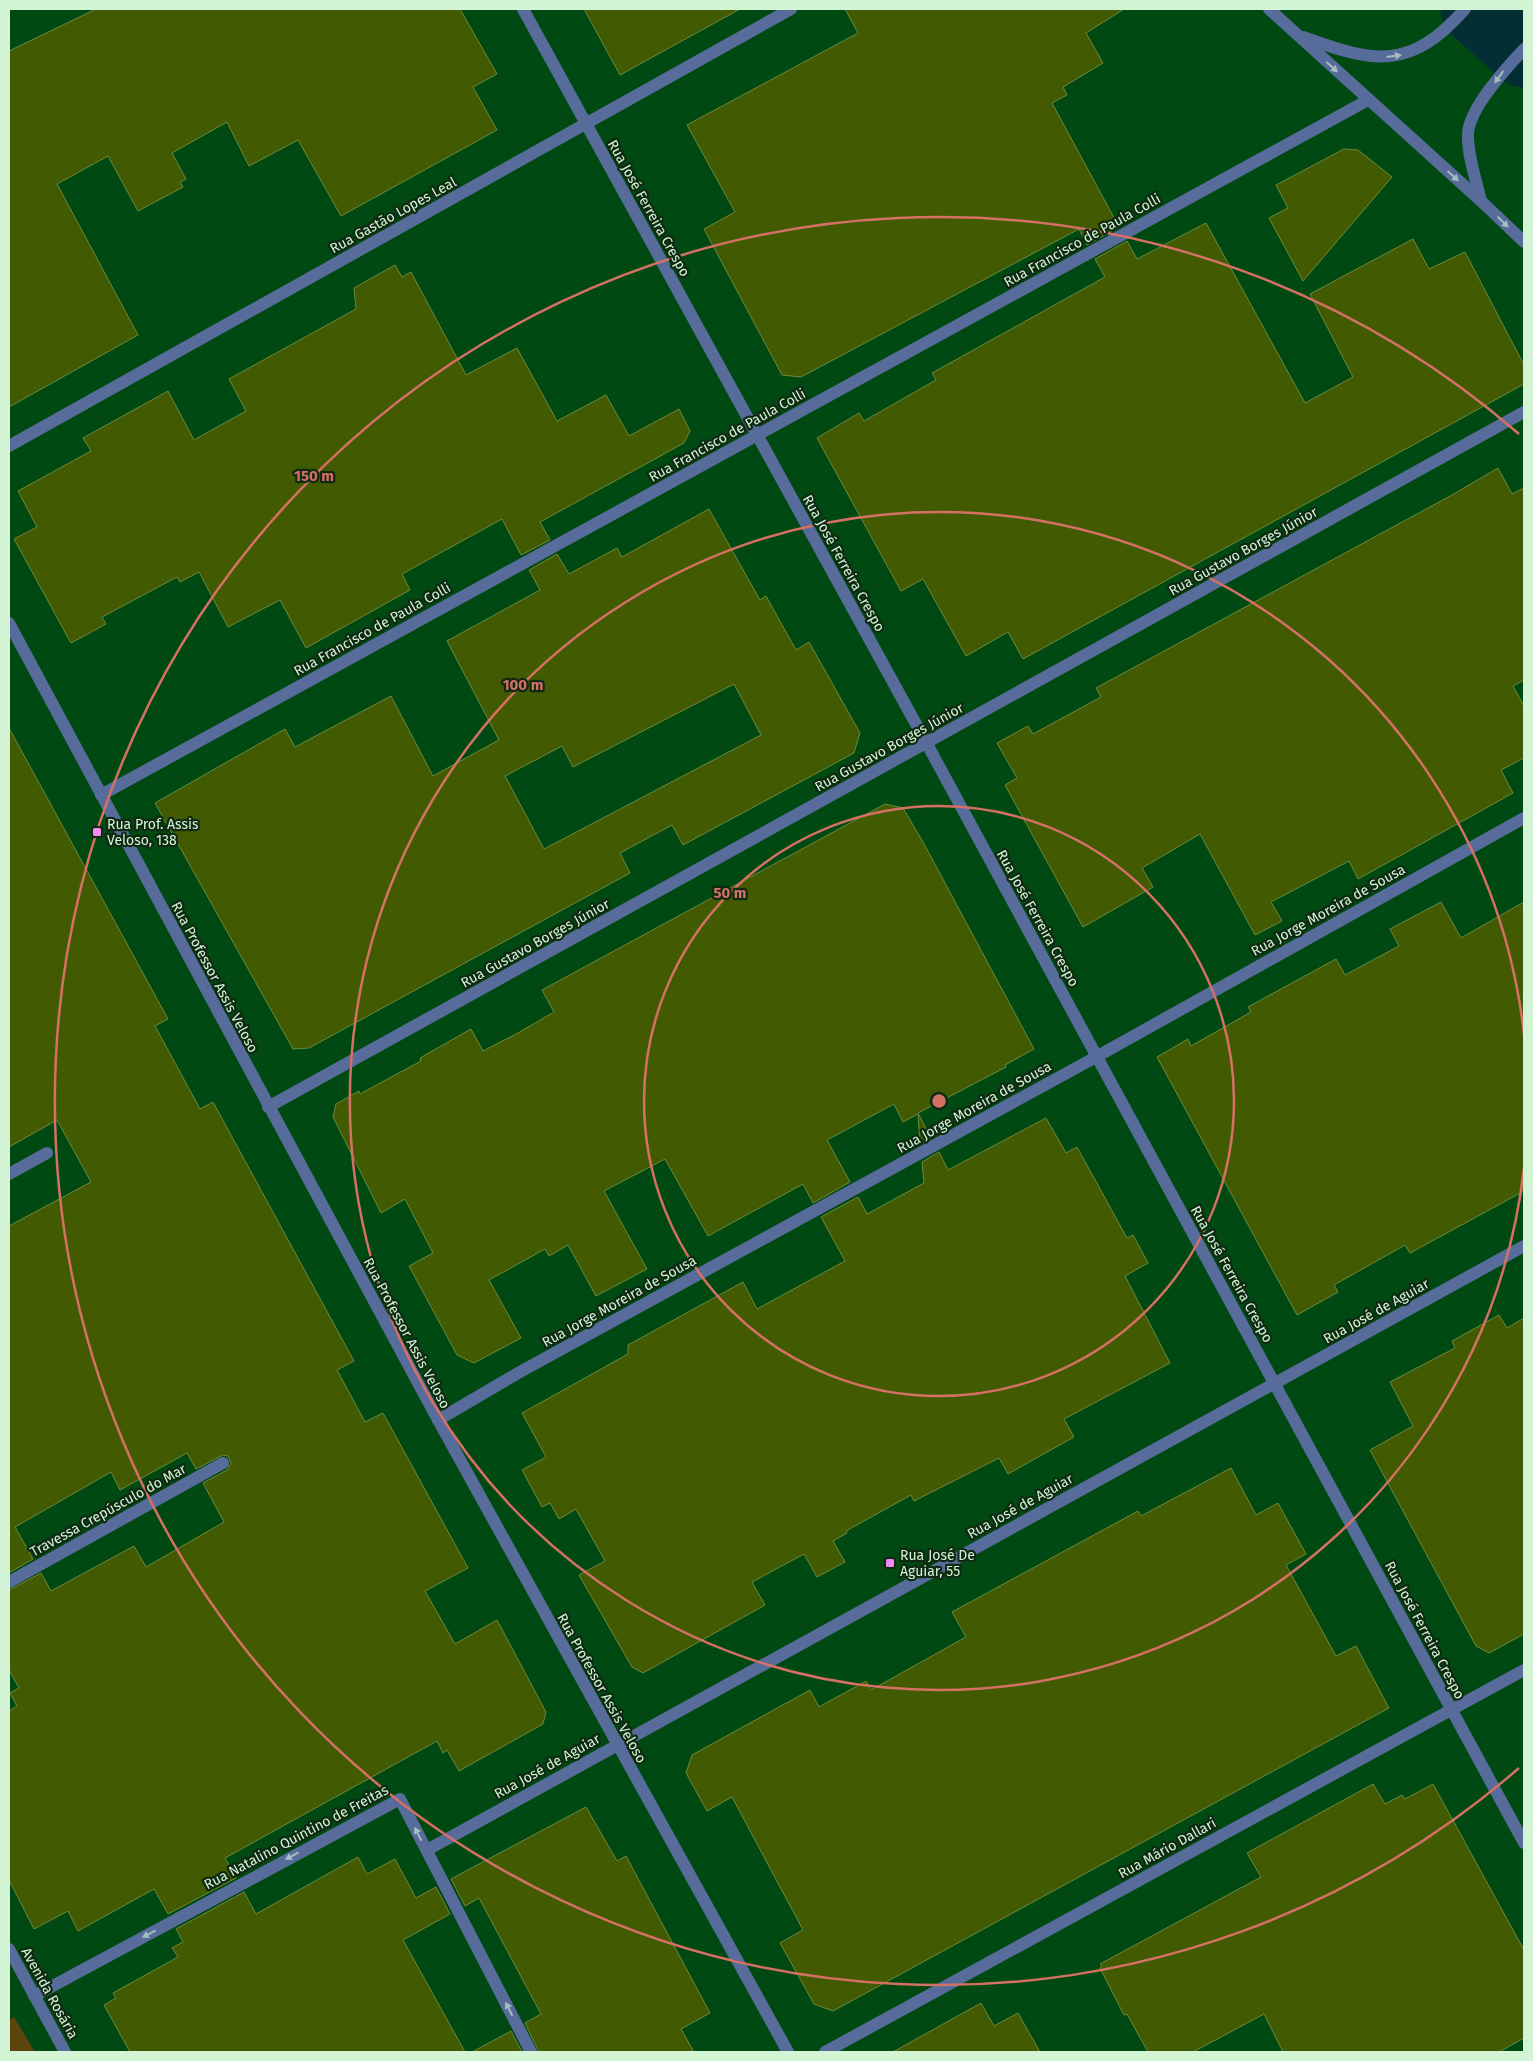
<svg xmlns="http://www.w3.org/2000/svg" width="1533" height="2061" viewBox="0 0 1533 2061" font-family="'Fira Sans',sans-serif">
	<rect width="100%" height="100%" fill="#004912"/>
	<path fill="#5b450d" d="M14,2017L35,2052H9V2020Z"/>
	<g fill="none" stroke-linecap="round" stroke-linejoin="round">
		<path stroke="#032f34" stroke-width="71" d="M1476,9L1524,52"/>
	</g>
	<g fill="#425b02" stroke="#6e893c" fill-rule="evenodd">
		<path d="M96,9H460L497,74L473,87L497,130L341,216L298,140L249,166L227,122L172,153L186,179L180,182L183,187L138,211L108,156L57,184L138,335L9,407V51Z"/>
		<path d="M584,9H740L620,75Z"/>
		<path d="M845,9H1124L1086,33L1103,63L1063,87L1067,95L1052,103L1119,227L1087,245L1079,229L801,377L782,375L704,229L735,212L687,125L858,33Z"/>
		<path d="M1344,149L1358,150L1392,177L1303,281L1269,218L1288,208L1276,185Z"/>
		<path d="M1206,223L1305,403L1353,377L1310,294L1413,239L1429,269L1465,252L1524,365V384L1023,659L1008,632L966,656L923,579L901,591L817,438L859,413L864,421L936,380L932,373L1105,277L1095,259L1127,241L1137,259Z"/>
		<path d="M395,265L402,277L411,272L466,375L517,348L557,421L606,395L629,436L679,409L690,431L684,443L540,522L550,540L521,555L502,519L402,574L410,590L306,648L280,600L228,627L199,572L180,582L177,577L102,617L106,624L71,643L14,539L37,527L18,491L91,451L83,438L168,391L194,440L246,411L229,379L356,309L354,288Z"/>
		<path d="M1498,468L1512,494L1524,488V680L1513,686L1524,706V758L1501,770L1513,793L1358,879L1349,861L1271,902L1282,921L1255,935L1200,834L1142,868L1153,887L1083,927L1005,785L1017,778L997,743L1028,726L1033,734L1101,697L1096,688L1452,495Z"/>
		<path d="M709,509L760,600L766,596L796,650L809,642L860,733L854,753L683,845L672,825L620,853L630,873L309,1048L293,1049L155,803L285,729L295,747L391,696L433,776L499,740L447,641L540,590L529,570L557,554L569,574L617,548L622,557ZM734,684L761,735L544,849L505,776L562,746L573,767Z"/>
		<path d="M9,728L168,1019L155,1026L200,1109L213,1102L354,1361L337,1370L365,1422L383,1413L468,1568L425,1591L455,1644L497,1620L546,1712L543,1724L459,1771L447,1750L443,1753L437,1741L225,1858L236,1878L168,1914L154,1889L78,1931L68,1911L34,1929L9,1880V1711L17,1706L10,1693L19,1688L9,1670V1590L41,1573L51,1591L134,1546L146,1567L224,1522L203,1483L227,1470L231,1463L228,1456L223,1455L196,1469L187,1453L120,1490L111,1472L15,1527L33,1559L9,1573V1226L91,1182L57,1120L9,1147Z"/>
		<path d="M885,804L903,808L923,842L1034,1049L1005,1065L1006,1067L918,1113L931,1138L920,1144L918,1114L903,1122L894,1104L827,1140L850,1182L813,1203L803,1184L708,1236L665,1159L604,1191L647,1269L596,1296L568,1245L549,1256L545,1249L489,1280L521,1338L474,1363L457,1355L409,1266L433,1253L405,1199L381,1213L333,1117L336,1104L359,1091L360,1094L421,1061L420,1058L471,1029L483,1051L518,1033L554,1012L542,990Z"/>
		<path d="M1441,902L1461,938L1524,902V1191L1410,1253L1405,1245L1334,1285L1338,1292L1297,1315L1157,1057L1188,1039L1191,1046L1251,1012L1248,1007L1336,959L1345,975L1399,946L1390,929Z"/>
		<path d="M1046,1118L1066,1153L1077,1147L1127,1238L1133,1235L1148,1263L1125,1276L1170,1363L1064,1419L1074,1437L1008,1474L999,1458L914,1501L911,1495L846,1531L847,1533L833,1541L845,1562L817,1577L804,1554L752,1582L765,1605L643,1673L632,1667L579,1575L605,1561L576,1509L559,1519L550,1503L542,1507L522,1470L546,1457L522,1413L628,1354V1345L743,1282L757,1309L845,1261L821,1217L858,1197L867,1214L924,1183L922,1162L939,1152L948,1170Z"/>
		<path d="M1499,1315L1507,1328L1524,1318V1634L1489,1653L1476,1646L1370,1450L1413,1426L1390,1382L1455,1348L1452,1341Z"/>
		<path d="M1231,1468L1256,1515L1278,1503L1306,1554L1286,1565L1336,1656L1356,1646L1389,1708L833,2011L814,2004L780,1943L803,1930L732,1797L707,1811L686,1773L692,1755L810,1690L819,1707L866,1681L871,1690L966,1637L952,1612L1138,1511L1141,1516Z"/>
		<path d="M1373,1784L1385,1804L1402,1795L1405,1799L1433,1784L1524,1950V2038L1499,2052H1283L1264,2014L1193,2052H1148L1127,2014L1124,2015L1100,1968L1102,1966L1100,1964L1261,1877L1247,1853Z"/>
		<path d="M586,1807L617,1861L626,1856L710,2013L681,2029L694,2052H539L525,2023L541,2014L479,1898L465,1906L451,1879Z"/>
		<path d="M358,1857L367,1874L395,1859L416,1898L436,1887L450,1914L403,1940L465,2052H130L104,2005L116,1998L113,1993L178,1957L172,1948L183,1942L176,1929L244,1892L256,1914Z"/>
		<path d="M981,2003L994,2026L1018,2013L1040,2052H893Z"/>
		<path d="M511,2031L522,2052H472Z"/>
	</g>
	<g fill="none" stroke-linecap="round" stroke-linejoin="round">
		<g stroke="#586c9b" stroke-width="12">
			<path d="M523,9L927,744L1524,1843"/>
			<path d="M9,446L791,9"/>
			<path d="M9,623L438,1420L788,2052"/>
			<path d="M101,795L1368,100"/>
			<path d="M268,1107L1524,412"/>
			<path d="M9,1174L47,1153"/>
			<path d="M438,1420L518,1373L1096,1057L1524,818"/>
			<path d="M9,1582L223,1463"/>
			<path d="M427,1850L1524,1246"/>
			<path d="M9,1949L65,2052"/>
			<path d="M34,1996L400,1799L531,2052"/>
			<path d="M825,2052L1524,1670"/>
		</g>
		<g stroke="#586c9b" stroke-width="12">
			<path d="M1269,9L1481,201L1524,242"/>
			<path d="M1303,37C1375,63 1410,71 1465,9"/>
			<path d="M1481,201C1476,179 1468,158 1468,136C1467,110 1507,67 1524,49"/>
		</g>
	</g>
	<defs><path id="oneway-solid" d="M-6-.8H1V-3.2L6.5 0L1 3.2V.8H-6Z" transform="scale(1.25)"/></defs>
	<g fill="#a2bebe">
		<use href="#oneway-solid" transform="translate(1394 56) rotate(-7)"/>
		<use href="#oneway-solid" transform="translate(1332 67) rotate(42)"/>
		<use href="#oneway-solid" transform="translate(1499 77) rotate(126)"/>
		<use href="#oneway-solid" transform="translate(1453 176) rotate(42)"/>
		<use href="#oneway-solid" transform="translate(1503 222) rotate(44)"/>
		<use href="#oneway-solid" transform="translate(418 1834) rotate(-117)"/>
		<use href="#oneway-solid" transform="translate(292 1856) rotate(152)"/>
		<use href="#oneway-solid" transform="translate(149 1934) rotate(152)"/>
		<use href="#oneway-solid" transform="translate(509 2009) rotate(-117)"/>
	</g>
	<g fill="none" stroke="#d57065" stroke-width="2.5">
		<circle cx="939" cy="1101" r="295"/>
		<path d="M1524 1168A589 589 0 1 1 1524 1034"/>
		<path d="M1519 1768A884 884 0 1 1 1519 434"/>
	</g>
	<g fill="#f18af5" stroke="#0f2912" stroke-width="2">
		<rect x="92" y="827" width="10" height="10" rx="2.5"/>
		<rect x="885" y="1558" width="10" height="10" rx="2.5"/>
	</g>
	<g text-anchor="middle" stroke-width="4.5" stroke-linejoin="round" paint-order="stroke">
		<g font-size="14" fill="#d4f5d5" stroke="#0f2912">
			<text transform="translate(649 208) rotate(61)" y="5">Rua José Ferreira Crespo</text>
			<text transform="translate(393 215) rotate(-29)" y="5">Rua Gastão Lopes Leal</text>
			<text transform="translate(1082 240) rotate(-29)" y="5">Rua Francisco de Paula Colli</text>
			<text transform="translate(727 435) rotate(-29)" y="5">Rua Francisco de Paula Colli</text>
			<text transform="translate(1243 551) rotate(-29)" y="5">Rua Gustavo Borges Júnior</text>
			<text transform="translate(844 563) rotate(61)" y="5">Rua José Ferreira Crespo</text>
			<text transform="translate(372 629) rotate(-29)" y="5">Rua Francisco de Paula Colli</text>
			<text transform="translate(889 747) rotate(-29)" y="5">Rua Gustavo Borges Júnior</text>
			<text transform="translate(1328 910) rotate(-29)" y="5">Rua Jorge Moreira de Sousa</text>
			<text transform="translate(1038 918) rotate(61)" y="5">Rua José Ferreira Crespo</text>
			<text transform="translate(535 943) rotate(-29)" y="5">Rua Gustavo Borges Júnior</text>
			<text transform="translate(215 977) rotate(62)" y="5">Rua Professor Assis Veloso</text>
			<text transform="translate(974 1107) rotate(-29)" y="5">Rua Jorge Moreira de Sousa</text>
			<text transform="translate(1232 1274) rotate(61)" y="5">Rua José Ferreira Crespo</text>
			<text transform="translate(619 1301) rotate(-29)" y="5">Rua Jorge Moreira de Sousa</text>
			<text transform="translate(1376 1311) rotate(-29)" y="5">Rua José de Aguiar</text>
			<text transform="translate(407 1333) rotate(62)" y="5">Rua Professor Assis Veloso</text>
			<text transform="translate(1020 1506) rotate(-29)" y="5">Rua José de Aguiar</text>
			<text transform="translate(108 1510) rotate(-29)" y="5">Travessa Crepúsculo do Mar</text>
			<text transform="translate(1425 1630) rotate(62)" y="5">Rua José Ferreira Crespo</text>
			<text transform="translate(602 1688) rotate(61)" y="5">Rua Professor Assis Veloso</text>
			<text transform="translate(547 1766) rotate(-29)" y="5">Rua José de Aguiar</text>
			<text transform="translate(296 1837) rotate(-28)" y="5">Rua Natalino Quintino de Freitas</text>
			<text transform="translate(1167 1848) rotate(-29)" y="5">Rua Mário Dallari</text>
			<text transform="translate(50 1993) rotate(61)" y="5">Avenida Rosária</text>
		</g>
		<g font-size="14" fill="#d4f5d5" stroke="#0f2912" text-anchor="start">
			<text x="107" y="829">Rua Prof. Assis<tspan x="107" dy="16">Veloso, 138</tspan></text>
			<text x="900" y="1560">Rua José De<tspan x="900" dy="16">Aguiar, 55</tspan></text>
		</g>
	</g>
	<circle cx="939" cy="1101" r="8" fill="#d57065" stroke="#0f2912" stroke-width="2.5"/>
	<g font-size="15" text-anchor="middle" font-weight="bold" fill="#d57065" stroke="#0f2912" stroke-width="4.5" stroke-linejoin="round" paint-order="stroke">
		<text x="314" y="481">150 m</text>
		<text x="523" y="690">100 m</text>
		<text x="730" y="898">50 m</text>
	</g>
	<rect width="1533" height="2061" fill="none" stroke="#d4f5d5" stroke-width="20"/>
</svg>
